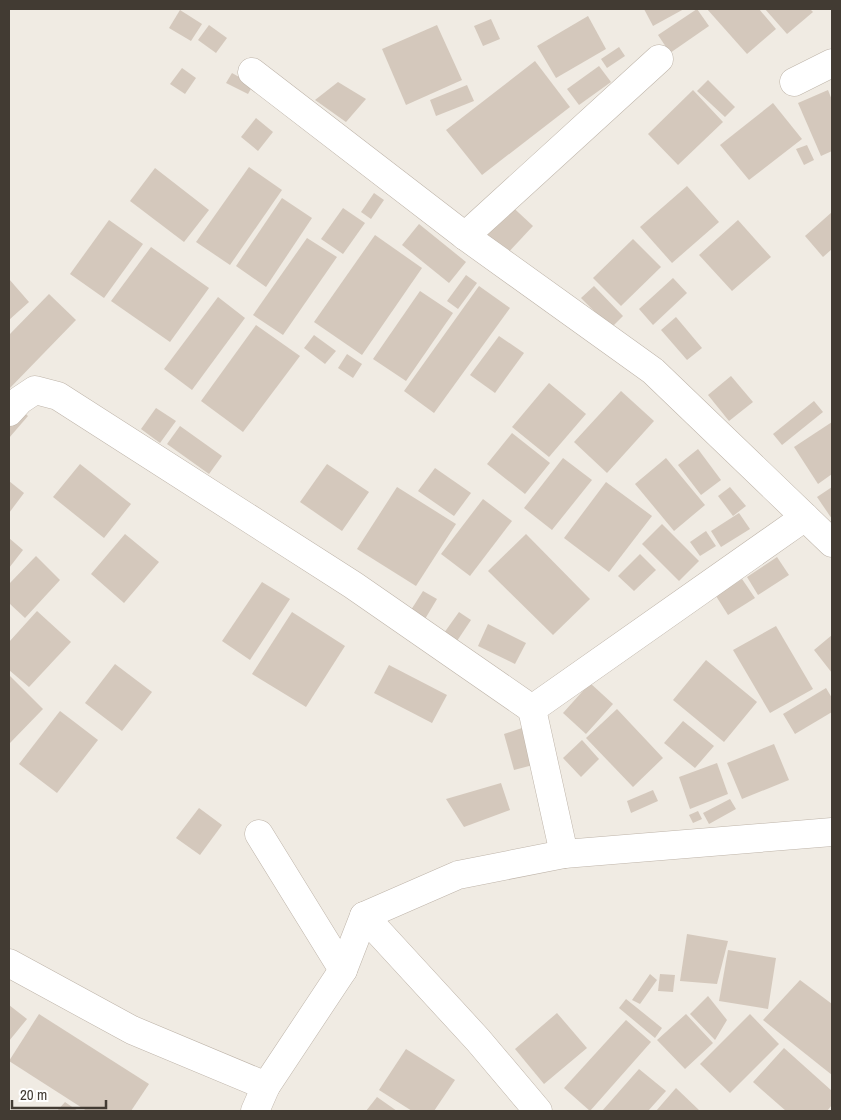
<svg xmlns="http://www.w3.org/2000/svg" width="841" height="1120" viewBox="0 0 841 1120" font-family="'Archivo Narrow',sans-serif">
	<rect width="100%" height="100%" fill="#f0ebe3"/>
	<g fill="#d4c8bc">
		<path d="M644,9H684L653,26Z"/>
		<path d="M697,9L709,26L670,53L658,35Z"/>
		<path d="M707,9H759L776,29L747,54Z"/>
		<path d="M765,9H810L813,12L787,34Z"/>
		<path d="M180,10L202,24L191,41L169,28Z"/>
		<path d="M588,16L606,49L556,78L537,46Z"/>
		<path d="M491,19L500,39L483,46L474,26Z"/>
		<path d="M209,25L227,38L216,53L198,40Z"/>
		<path d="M437,25L462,80L406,105L382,49Z"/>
		<path d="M619,47L625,56L607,68L601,59Z"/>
		<path d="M535,61L570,107L482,175L446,130Z"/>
		<path d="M599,66L611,82L579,105L567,89Z"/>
		<path d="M182,68L196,78L185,94L170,84Z"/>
		<path d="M232,73L253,85L248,94L226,83Z"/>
		<path d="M708,80L735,107L725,117L697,91Z"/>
		<path d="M338,82L366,99L346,122L315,100Z"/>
		<path d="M467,85L474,101L436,116L430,100Z"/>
		<path d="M693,90L723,122L678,165L648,134Z"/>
		<path d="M828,90L832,100V151L821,156L798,103Z"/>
		<path d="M773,103L802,139L749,180L720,145Z"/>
		<path d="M256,118L273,132L258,151L241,137Z"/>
		<path d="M807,145L814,160L804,165L796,149Z"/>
		<path d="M249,167L282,190L230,265L196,242Z"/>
		<path d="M155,168L209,210L184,242L130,201Z"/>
		<path d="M687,186L719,222L672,263L640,227Z"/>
		<path d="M374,193L384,200L371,219L361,212Z"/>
		<path d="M282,198L312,218L266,287L236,266Z"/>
		<path d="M506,201L533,226L506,255L479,230Z"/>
		<path d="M343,208L365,223L343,254L321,239Z"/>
		<path d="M832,212V249L823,257L805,236Z"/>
		<path d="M109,220L143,244L104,298L70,274Z"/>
		<path d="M738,220L771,257L732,291L699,255Z"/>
		<path d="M419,224L466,262L449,283L402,245Z"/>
		<path d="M375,235L422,268L362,355L314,322Z"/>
		<path d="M307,238L337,257L283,335L253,315Z"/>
		<path d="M633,239L661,267L621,306L593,278Z"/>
		<path d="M151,247L209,288L170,342L111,301Z"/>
		<path d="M466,275L477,283L458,309L447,301Z"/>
		<path d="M673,278L687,293L653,325L639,309Z"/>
		<path d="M9,279L29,302L9,320Z"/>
		<path d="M479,286L510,308L434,413L404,391Z"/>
		<path d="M594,286L623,316L611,328L581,298Z"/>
		<path d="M420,291L453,313L406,381L373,359Z"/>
		<path d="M49,294L76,320L9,389V335Z"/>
		<path d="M218,297L245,318L192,390L164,369Z"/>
		<path d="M676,317L702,348L687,360L661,330Z"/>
		<path d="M256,325L300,356L243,432L201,401Z"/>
		<path d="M314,335L336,351L325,364L304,348Z"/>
		<path d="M499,336L524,353L495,393L470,375Z"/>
		<path d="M347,354L362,364L353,378L338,368Z"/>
		<path d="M731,376L753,402L729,421L708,395Z"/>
		<path d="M549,383L586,414L549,457L512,427Z"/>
		<path d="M621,391L654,421L607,473L574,442Z"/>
		<path d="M814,401L823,412L782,445L773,434Z"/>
		<path d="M16,406L28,416L9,438V414Z"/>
		<path d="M156,408L176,421L160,443L141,429Z"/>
		<path d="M832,422V474L818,484L794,447Z"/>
		<path d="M180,426L222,456L209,474L167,444Z"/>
		<path d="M512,433L550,463L525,494L487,464Z"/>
		<path d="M698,449L721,480L701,495L678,465Z"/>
		<path d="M563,458L592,480L552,530L524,508Z"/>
		<path d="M666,458L705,505L674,531L635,484Z"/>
		<path d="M80,464L131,504L104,538L53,497Z"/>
		<path d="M327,464L369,492L342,531L300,502Z"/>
		<path d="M435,468L471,493L454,516L418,491Z"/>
		<path d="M9,481L24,493L9,513Z"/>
		<path d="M606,482L652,516L609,572L564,538Z"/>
		<path d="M397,487L456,524L416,586L357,549Z"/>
		<path d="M730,487L746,506L733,516L718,496Z"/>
		<path d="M832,487V519L817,497Z"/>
		<path d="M483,499L512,521L470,576L441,554Z"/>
		<path d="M739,513L750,529L721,547L711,531Z"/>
		<path d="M662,524L699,561L679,581L642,544Z"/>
		<path d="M706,531L716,546L700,556L690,542Z"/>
		<path d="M125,534L159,562L124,603L91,574Z"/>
		<path d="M526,534L590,599L553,635L488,571Z"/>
		<path d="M9,538L23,550L9,568Z"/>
		<path d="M640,554L656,570L634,591L618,576Z"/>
		<path d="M36,556L60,580L25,618L9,603V584Z"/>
		<path d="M777,557L789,575L758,595L747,577Z"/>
		<path d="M742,579L755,598L728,615L716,596Z"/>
		<path d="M262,582L290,599L250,660L222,641Z"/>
		<path d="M423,591L437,599L425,619L411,610Z"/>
		<path d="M37,611L71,642L29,687L9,670V642Z"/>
		<path d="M292,612L345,646L306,707L252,674Z"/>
		<path d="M459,612L471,620L457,641L444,633Z"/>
		<path d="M488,624L526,643L515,664L478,646Z"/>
		<path d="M776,626L813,689L770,713L733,650Z"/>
		<path d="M832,635V673L814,650Z"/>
		<path d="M706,660L757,702L724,742L673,700Z"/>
		<path d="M115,664L152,692L122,731L85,703Z"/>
		<path d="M389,665L447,695L432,723L374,693Z"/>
		<path d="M9,675L43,709L9,744Z"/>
		<path d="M590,683L613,704L586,734L563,713Z"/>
		<path d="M826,688L832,698V712L795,734L783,714Z"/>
		<path d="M617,709L663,758L633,787L586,738Z"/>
		<path d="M60,711L98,740L57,793L19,764Z"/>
		<path d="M683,721L714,746L695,768L664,743Z"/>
		<path d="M522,728L533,765L514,770L504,734Z"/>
		<path d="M582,740L599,759L581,777L563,758Z"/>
		<path d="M774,744L789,780L742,799L727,763Z"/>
		<path d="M717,763L728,794L690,809L679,777Z"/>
		<path d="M501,783L510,810L464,827L446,799Z"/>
		<path d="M653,790L658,801L631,813L627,801Z"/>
		<path d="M730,799L736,809L709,824L703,813Z"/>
		<path d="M199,808L222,825L200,855L176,838Z"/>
		<path d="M698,811L702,819L693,823L689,815Z"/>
		<path d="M687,934L728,941L717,984L680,981Z"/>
		<path d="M728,950L776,958L768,1009L719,1001Z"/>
		<path d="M650,974L657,980L640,1004L632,1000Z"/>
		<path d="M660,974L675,975L673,992L658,991Z"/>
		<path d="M800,980L832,1004V1075L763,1020Z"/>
		<path d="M708,996L727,1020L715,1040L690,1014Z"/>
		<path d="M626,999L662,1028L655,1038L619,1008Z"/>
		<path d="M9,1005L27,1019L9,1041Z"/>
		<path d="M557,1013L587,1048L544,1084L515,1049Z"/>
		<path d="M39,1014L149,1084L131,1111H87L9,1061Z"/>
		<path d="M686,1014L713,1043L685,1069L657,1040Z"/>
		<path d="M750,1014L779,1044L730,1093L700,1064Z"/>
		<path d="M626,1020L651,1042L590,1111L564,1088Z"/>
		<path d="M784,1048L832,1091V1105L827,1111H786L753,1082Z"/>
		<path d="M406,1049L455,1080L434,1111H412L379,1090Z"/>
		<path d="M639,1069L666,1091L648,1111H602Z"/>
		<path d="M676,1088L700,1111H656Z"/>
		<path d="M377,1097L397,1111H366Z"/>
		<path d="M65,1102L78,1111H57Z"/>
	</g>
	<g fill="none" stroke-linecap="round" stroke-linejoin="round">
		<g stroke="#beb4a9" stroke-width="29">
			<g id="minor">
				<path d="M252,72L465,236L653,371L832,543"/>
				<path d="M794,82L832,63"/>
				<path d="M465,236L659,59"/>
				<path d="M9,412L20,400L35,390L58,396L353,585L532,709"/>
				<path d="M259,834L343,970"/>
				<path d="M564,854L532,709L805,517"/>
				<path d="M364,916L478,1040L538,1111"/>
				<path d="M9,963L132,1030L266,1086"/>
				<path d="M255,1111L266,1086L343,970L364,916L458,875L564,854L832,832"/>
			</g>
		</g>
		<use href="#minor" stroke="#fff" stroke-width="28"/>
	</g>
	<rect width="841" height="1120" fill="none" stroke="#423b33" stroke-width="20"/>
	<path d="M12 1100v8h94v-8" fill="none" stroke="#423b33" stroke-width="2.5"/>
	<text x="20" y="1100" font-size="15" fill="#423b33" stroke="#ffffff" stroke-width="4" paint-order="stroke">20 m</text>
</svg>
